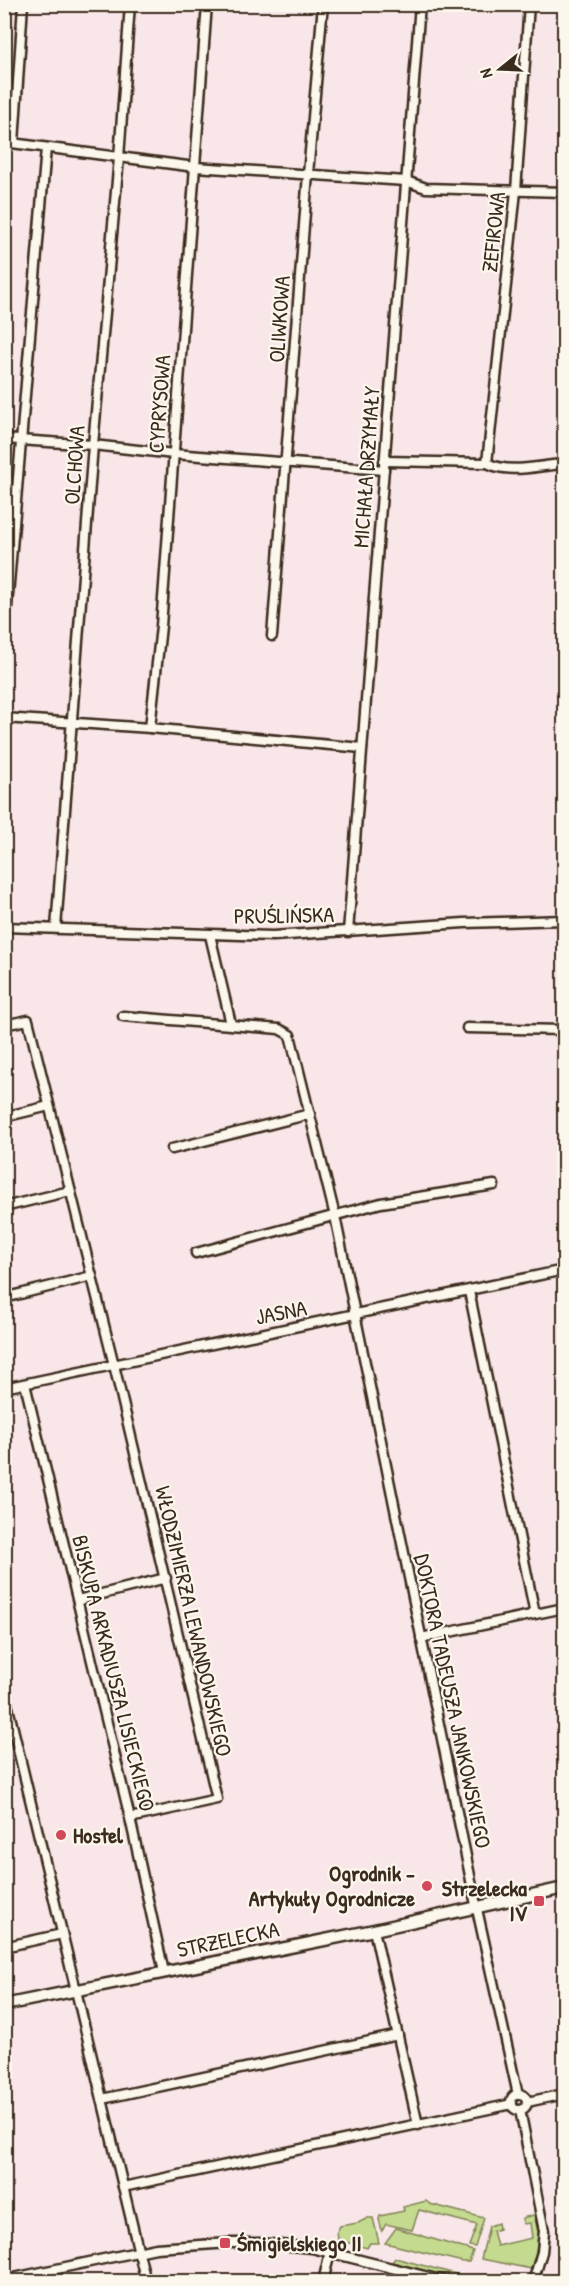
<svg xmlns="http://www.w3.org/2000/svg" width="569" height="2286" viewBox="0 0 569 2286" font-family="'Patrick Hand',sans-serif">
	<rect width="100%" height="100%" fill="#f9e6e8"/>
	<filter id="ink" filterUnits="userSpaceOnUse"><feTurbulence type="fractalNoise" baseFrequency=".0167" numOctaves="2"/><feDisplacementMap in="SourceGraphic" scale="12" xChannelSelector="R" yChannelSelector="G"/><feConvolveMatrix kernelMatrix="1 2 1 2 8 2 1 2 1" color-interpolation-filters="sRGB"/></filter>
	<g filter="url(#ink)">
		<path fill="#f7dbe5" d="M366,2273L402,2281H364Z"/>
		<g fill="#c4da8f" stroke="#808256" stroke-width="1.5">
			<path d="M426,2201L430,2204L484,2218L475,2247L469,2246L477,2225L419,2210L412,2230L386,2224L382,2231L379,2219L380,2216L404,2211L403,2207Z"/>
			<path d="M534,2215L539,2236L532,2269L481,2259L489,2226L498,2223L499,2229L493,2231L497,2246L532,2238L530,2223L523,2224L522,2218Z"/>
			<path d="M368,2218H373L379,2243H370L367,2248L338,2240L337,2232L340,2226L358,2223Z"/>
			<path d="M396,2228L473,2251L469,2262H463L385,2243Z"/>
			<path d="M395,2258L482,2281H468L392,2262Z"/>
		</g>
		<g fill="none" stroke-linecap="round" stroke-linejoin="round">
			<g stroke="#3b2a1e" stroke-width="13">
				<g id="minor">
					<path d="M4,142L195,167L406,181L426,188L564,192"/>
					<path d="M14,143L23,4"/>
					<path d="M4,439L93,445L174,454L384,470"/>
					<path d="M384,461L487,463C511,475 539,465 564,464"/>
					<path d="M487,463L516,191L529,4"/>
					<path d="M272,636L308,174L323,4"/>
					<path d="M4,642L46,148"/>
					<path d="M4,718L150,728L161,626L207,4"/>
					<path d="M150,728L362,748"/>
					<path d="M4,927L273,936L464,923L564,920"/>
					<path d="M56,928L93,445L119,158L130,4"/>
					<path d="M348,932L420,4"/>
					<path d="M210,935L231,1024"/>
					<path d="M123,1016L279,1029L290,1035L335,1216L475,1900L518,2095"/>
					<path d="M4,1025L28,1020L114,1365L217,1799L130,1818"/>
					<path d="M467,1028L564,1030"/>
					<path d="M4,1117L49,1106"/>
					<path d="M172,1149L310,1114"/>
					<path d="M4,1207L70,1191"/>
					<path d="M196,1253L381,1203L494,1185"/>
					<path d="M469,1291L535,1614"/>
					<path d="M4,1298L92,1276"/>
					<path d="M25,1384L130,1818L164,1972"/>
					<path d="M4,1388L564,1270"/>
					<path d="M78,1600L166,1578"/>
					<path d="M421,1638L564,1608"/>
					<path d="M4,1691L146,2282"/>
					<path d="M374,1930L418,2125"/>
					<path d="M4,1947L62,1934"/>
					<circle cx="519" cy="2102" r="8"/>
					<path d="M102,2099L398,2035"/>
					<path d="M527,2102L564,2094"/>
					<path d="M520,2110L544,2231L542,2252L533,2282"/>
					<path d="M123,2187L512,2104"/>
					<path d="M4,2280L156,2248L230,2243H259L312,2248L448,2282"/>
					<path d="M323,2282L330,2252"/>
				</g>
			</g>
			<g stroke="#3b2a1e" stroke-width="15">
				<path id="tertiary" d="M4,2005L374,1930L564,1888"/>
			</g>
			<use href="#minor" stroke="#fbf7ec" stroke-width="8"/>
			<use href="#tertiary" stroke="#fbf7ec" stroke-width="10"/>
		</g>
	</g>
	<g fill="#d1495b" stroke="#fbf7ec" stroke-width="2">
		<circle cx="61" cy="1835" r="6"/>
		<circle cx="427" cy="1886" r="6"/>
		<rect x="533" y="1895" width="12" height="12" rx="3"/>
		<rect x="219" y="2237" width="12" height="12" rx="3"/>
	</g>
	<g text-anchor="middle" stroke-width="4.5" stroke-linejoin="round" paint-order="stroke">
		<g font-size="22" fill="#3b2a1e" stroke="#fbf7ec">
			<text transform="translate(493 232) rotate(-84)" y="8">ZEFIROWA</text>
			<text transform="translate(279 319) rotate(-86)" y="8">OLIWKOWA</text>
			<text transform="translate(159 404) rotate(-86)" y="8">CYPRYSOWA</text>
			<text transform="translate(74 465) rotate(-86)" y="8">OLCHOWA</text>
			<text transform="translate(366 467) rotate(-86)" y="8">MICHAŁA DRZYMAŁY</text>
			<text transform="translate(284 915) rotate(-1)" y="8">PRUŚLIŃSKA</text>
			<text transform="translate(281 1312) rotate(-11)" y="8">JASNA</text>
			<text transform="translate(194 1621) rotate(77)" y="8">WŁODZIMIERZA LEWANDOWSKIEGO</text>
			<text transform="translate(114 1673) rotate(76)" y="8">BISKUPA ARKADIUSZA LISIECKIEGO</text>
			<text transform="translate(453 1701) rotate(78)" y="8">DOKTORA TADEUSZA JANKOWSKIEGO</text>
			<text transform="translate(228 1939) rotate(-12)" y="8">STRZELECKA</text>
		</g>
		<g font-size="22" font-weight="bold" fill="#3b2a1e" stroke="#fbf7ec" text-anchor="start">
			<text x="73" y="1843">Hostel</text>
			<text x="415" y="1881" text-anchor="end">Ogrodnik -<tspan x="415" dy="25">Artykuły Ogrodnicze</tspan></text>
			<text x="527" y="1896" text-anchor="end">Strzelecka<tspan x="527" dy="25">IV</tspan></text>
			<text x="237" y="2251">Śmigielskiego II</text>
		</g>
	</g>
	<rect width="569" height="2286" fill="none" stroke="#fbf7ec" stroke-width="24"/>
	<rect x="12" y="12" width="545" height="2262" fill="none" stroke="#3b2a1e" stroke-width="2" filter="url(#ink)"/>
	<g transform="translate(500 69) rotate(252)" stroke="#fbf7ec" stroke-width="4.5" paint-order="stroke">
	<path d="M0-4.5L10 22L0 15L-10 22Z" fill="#3b2a1e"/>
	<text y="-9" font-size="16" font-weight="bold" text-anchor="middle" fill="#3b2a1e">N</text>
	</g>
</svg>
